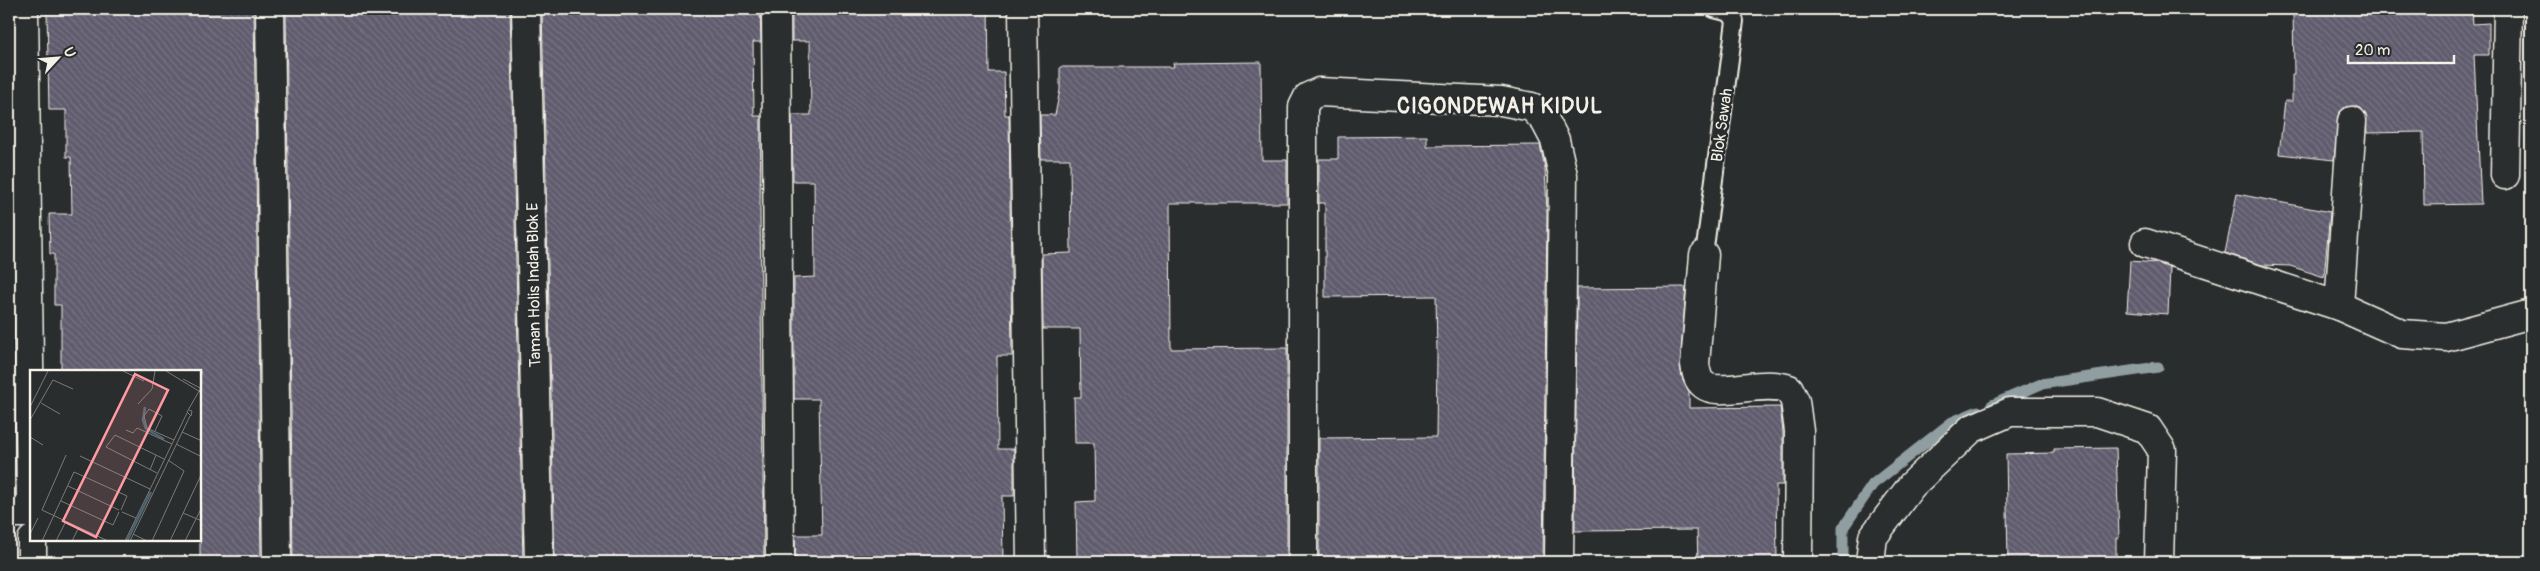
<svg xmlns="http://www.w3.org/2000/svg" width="2540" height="571" viewBox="0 0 2540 571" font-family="Pangolin,sans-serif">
	<defs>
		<pattern id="building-back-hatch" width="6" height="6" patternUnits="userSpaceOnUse" patternTransform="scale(1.25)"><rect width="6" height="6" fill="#605c6e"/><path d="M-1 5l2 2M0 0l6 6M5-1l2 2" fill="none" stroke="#777483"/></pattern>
	</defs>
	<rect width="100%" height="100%" fill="#2a2d2e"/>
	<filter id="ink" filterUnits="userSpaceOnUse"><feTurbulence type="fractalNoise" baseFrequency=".02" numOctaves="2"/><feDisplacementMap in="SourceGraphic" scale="10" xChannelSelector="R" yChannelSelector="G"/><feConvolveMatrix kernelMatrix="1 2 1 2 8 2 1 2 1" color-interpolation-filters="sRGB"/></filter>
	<g filter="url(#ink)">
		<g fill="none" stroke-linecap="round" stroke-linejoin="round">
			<g stroke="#909ea2" stroke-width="11">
				<path d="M1992,405L2041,384L2158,367"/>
				<path d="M1843,562V528L1873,484L1952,422L1978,411"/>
			</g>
		</g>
		<g fill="url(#building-back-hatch)" stroke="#f4f1e8">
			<path d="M164,9H254L261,562H200V371H61V305H54V254H50L49,214H72L71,157H66V110H49L47,12L164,11Z"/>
			<path d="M286,9H510L523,562H293Z"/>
			<path d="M542,9H760L761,42H753L754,116H761L760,209L764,562H555Z"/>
			<path d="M792,9H988L989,72H1004L1005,115H1009L1012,356H997L998,449H1014V496H1002L1003,562H796L795,535H822L819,399H794V278L815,277L814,181H793L792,115H811L810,41H792Z"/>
			<path d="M2293,9H2472L2473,24L2489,23V55H2474L2481,204L2424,205L2423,132L2367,133L2366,115L2361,108L2354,106L2345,107L2339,113L2334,160L2279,154L2285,101H2292V74H2294Z"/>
			<path d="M1261,62L1262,160H1287V203H1170L1171,349L1287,348V562H1077L1076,502L1095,501L1094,443H1075L1074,397H1081L1080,329H1043L1042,254L1071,253L1070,159H1041L1040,115H1055L1060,90V67H1174L1173,63Z"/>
			<path d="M1427,136V146L1540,145L1545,168L1547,212L1543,562H1319V438L1436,437L1437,355L1436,296L1325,297V203H1319V159H1338V137Z"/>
			<path d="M2237,194L2330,212L2324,277L2290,266L2262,265L2225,253Z"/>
			<path d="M2130,261L2156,263L2170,268L2168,314L2127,311Z"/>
			<path d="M1686,287L1680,366L1683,381L1689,392V408L1780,407L1783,432V485H1776L1777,562H1698L1697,530L1575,531L1577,288Z"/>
			<path d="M2116,448L2119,538H2116V562H2008L2006,454L2054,453V449Z"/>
		</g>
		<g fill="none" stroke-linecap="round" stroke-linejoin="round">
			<g stroke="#f4f1e8" stroke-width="20">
				<path id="lane" d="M1704,255L1735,21L1730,13L1714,9"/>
			</g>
			<g stroke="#f4f1e8" stroke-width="31">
				<g id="street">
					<path d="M24,9L31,500"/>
					<path d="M270,9L277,562"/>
					<path d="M526,9L539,562"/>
					<path d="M776,9L780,562"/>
					<path d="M1023,9L1031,562"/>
					<path d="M2505,175L2508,9"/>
					<path d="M2145,243L2339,306L2402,334L2446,337L2531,314"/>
					<path d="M1704,255L1695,364C1696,371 1697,380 1704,385C1719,397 1764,379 1789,389L1795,401L1799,431L1798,562"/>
					<path d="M2339,306L2352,121"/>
					<path d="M9,513H31"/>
					<path d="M32,540V562"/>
					<path d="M1303,562V107L1308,97L1319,92L1501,101L1532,107L1545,121L1555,140L1563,175L1559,562"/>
					<path d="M1870,562L1873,537L1912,485L1971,429L2010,412H2097L2148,429L2162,450L2159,562"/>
				</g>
			</g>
			<use href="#lane" stroke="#2a2d2e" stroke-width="16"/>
			<use href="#street" stroke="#2a2d2e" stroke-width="28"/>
		</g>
	</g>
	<g text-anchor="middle" stroke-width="5" stroke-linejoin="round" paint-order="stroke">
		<g font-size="16" fill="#f4f1e8" stroke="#2a2d2e">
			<text transform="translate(1721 125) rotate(-82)" y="6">Blok Sawah</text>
			<text transform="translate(533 285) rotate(-91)" y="6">Taman Holis Indah Blok E</text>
		</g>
		<g font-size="21" font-weight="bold" letter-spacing="1" fill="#f4f1e8" stroke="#2a2d2e">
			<text x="1500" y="113">CIGONDEWAH KIDUL</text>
		</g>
	</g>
	<g transform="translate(30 370)">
		<rect width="171" height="171" fill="#2a2d2e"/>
		<path fill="none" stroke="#4e6673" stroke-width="2.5" d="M115,37L113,50L116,59L134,69M97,171L121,122"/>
		<path fill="none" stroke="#7b7b78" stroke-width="1" d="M93,1L114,11M136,1L172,23M153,9L170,18M11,33L30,44M108,34L122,19L125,1M0,37L18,1M159,40L162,41L161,46L157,42L172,16M0,50L23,10L43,19M96,60L103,63L107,58L142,74M125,61L132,46L119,39L114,46L117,58L119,59L144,70M152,62L172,71M0,67L13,75M146,74L172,87M36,85L12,140L78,171M50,86L120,119M120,100L126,85M127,103L76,77L85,65L134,89M38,116L89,140M31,131L83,155L89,142M92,142L106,148M153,143L172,151M0,164L8,148M103,164L117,171M12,171L44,102L97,126L91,140M26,171L36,151M42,171L49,157M95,171L157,43M100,171L160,46M122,171L154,101L138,90M140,171L172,103M155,171L172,137"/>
		<path fill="#ff9aa2" fill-opacity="0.15" stroke="#ff9aa2" stroke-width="2.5" d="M105,4L138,20L66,167L33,151Z"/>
		<rect width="171" height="171" fill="none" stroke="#f4f1e8" stroke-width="2.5"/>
	</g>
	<rect width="2540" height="571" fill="none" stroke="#2a2d2e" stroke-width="30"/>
	<rect x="15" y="15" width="2510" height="541" fill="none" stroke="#f4f1e8" stroke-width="2" filter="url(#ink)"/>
	<g transform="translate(58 58) rotate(64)" stroke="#2a2d2e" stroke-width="4" paint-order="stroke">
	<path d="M0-4L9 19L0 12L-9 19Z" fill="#f4f1e8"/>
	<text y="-8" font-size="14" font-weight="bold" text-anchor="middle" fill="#f4f1e8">U</text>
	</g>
	<path d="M2348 55v8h106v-8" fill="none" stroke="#f4f1e8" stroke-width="2.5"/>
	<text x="2355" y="55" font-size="15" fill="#f4f1e8" stroke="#2a2d2e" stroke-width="4" paint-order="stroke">20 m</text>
</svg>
